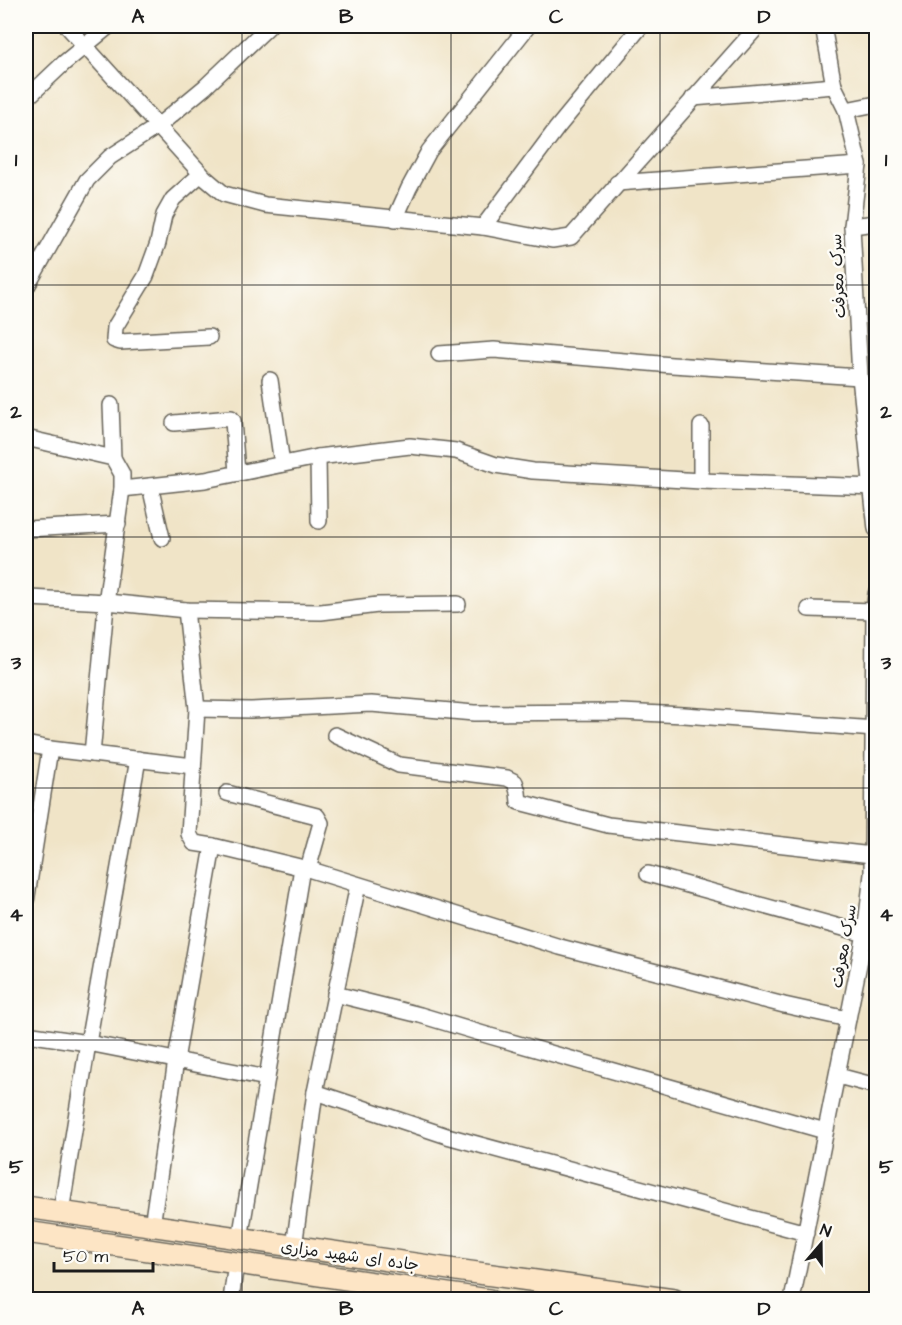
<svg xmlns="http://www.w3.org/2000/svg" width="902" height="1325" viewBox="0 0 902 1325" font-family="'Architects Daughter','Playpen Sans Arabic',sans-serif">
	<rect width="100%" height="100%" fill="#fdfcf7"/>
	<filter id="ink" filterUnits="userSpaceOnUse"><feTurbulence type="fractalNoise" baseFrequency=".0167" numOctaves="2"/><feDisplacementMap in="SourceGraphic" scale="12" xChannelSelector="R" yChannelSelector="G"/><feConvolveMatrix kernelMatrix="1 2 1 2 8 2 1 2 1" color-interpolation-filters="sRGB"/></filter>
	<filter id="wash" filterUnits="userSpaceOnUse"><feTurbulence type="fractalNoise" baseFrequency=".008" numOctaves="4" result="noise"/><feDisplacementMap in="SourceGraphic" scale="24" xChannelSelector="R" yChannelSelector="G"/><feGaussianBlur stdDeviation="1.35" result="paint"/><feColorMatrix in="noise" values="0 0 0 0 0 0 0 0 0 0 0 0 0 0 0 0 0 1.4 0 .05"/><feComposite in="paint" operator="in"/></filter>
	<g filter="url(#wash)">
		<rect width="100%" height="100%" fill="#f0e4c7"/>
	</g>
	<g filter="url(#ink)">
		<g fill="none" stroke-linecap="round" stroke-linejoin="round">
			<g stroke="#666258" stroke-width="18">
				<g id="minor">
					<path d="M67,26L205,178L224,194L265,205L483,227L552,240L571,237L758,26"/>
					<path d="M823,26L834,86L846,110L859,165L852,226L860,377L876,529"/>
					<path d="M693,98L834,86"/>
					<path d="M26,99L64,63L109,26"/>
					<path d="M846,110L876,104"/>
					<path d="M201,174L173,199L164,215L158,243L146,276L115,327L114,340L120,342L209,337"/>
					<path d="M617,183L859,165"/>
					<path d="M395,219L409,188L429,151L528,26"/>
					<path d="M852,226L876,223"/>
					<path d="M483,227L557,128L641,26"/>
					<path d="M26,288L87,180L110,157L158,126L205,87L269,26"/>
					<path d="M439,354L494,350L672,365L860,377"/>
					<path d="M270,380L282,464"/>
					<path d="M111,405L113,458"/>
					<path d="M174,423L231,418L233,421L237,473"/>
					<path d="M26,438L113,458L122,474V489L107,596L92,754"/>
					<path d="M318,457L319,521"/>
					<path d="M701,481V426"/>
					<path d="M150,486L162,538"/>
					<path d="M122,489L205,480L318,457L410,446L456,451L496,465L533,471L701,481L876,487"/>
					<path d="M26,529L118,524"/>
					<path d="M29,598L107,602L186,610L321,612L378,605L458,604"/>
					<path d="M809,609L874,611"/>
					<path d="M186,610L197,709L189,834L194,843L213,846L308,869L560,947L784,1005L848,1019"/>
					<path d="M197,709L251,710L371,704L474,713L621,712L684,715L875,729"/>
					<path d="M335,735L399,765L507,778L515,782L518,792L519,802L608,825L872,855"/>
					<path d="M26,744L50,749L193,766"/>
					<path d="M227,793L317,816L321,823L308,869"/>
					<path d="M648,874L876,937"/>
					<path d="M26,902L50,749"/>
					<path d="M335,994L420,1015L490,1036L825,1131"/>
					<path d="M26,1034L88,1043L267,1078"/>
					<path d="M838,1076L876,1086"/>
					<path d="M315,1092L447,1136L806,1233"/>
					<path d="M61,1212L88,1043L138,759"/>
					<path d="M152,1226L176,1060L213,846"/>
					<path d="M240,1239L302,868"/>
					<path d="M294,1247L315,1092L358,885"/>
					<path d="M231,1300L236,1263"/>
					<path d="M792,1300L865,934L872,874L874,611L876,594"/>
				</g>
			</g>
			<g stroke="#666258" stroke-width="24">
				<g id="secondary">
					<path d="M26,1207L463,1271L674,1300"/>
					<path d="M26,1232L489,1300"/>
				</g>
			</g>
			<use href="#minor" stroke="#fff" stroke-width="15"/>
			<use href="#secondary" stroke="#fde5c5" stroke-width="21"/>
		</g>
	</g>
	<path fill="none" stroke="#1c1c1c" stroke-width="1.5" stroke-opacity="0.55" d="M242,26V1300M451,26V1300M660,26V1300M26,285H876M26,537H876M26,788H876M26,1040H876"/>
	<g text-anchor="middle" stroke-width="5" stroke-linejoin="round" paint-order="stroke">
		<g font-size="16" fill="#1c1c1c" stroke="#fdfcf7">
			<text transform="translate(837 276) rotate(-93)" y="6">سرک معرفت</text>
			<text transform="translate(843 946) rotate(-80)" y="6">سرک معرفت</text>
			<text transform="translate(350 1255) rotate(8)" y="6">جاده ای شهید مزاری</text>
		</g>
	</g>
	<rect width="902" height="1325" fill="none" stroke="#fdfcf7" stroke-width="66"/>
	<g transform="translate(821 1244) rotate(20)" stroke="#fdfcf7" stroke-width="4.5" paint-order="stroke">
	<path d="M0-4.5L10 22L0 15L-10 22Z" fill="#1c1c1c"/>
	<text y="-9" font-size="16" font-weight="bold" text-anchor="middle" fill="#1c1c1c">N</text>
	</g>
	<path d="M54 1262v9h99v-9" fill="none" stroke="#1c1c1c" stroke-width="3"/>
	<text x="63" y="1262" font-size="18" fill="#1c1c1c" stroke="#fdfcf7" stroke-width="4.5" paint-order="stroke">50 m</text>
	<rect x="33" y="33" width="836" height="1259" fill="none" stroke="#1c1c1c" stroke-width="2"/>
	<g font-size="20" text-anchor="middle" font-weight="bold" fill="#1c1c1c">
		<text x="138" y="23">A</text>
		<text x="346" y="23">B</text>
		<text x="556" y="23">C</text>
		<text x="764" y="23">D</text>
		<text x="16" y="166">1</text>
		<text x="886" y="166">1</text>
		<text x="16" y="418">2</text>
		<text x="886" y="418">2</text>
		<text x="16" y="669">3</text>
		<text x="886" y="669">3</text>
		<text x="16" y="921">4</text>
		<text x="886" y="921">4</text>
		<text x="16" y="1173">5</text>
		<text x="886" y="1173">5</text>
		<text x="138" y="1315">A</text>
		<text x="346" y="1315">B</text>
		<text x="556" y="1315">C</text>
		<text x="764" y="1315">D</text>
	</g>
</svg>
